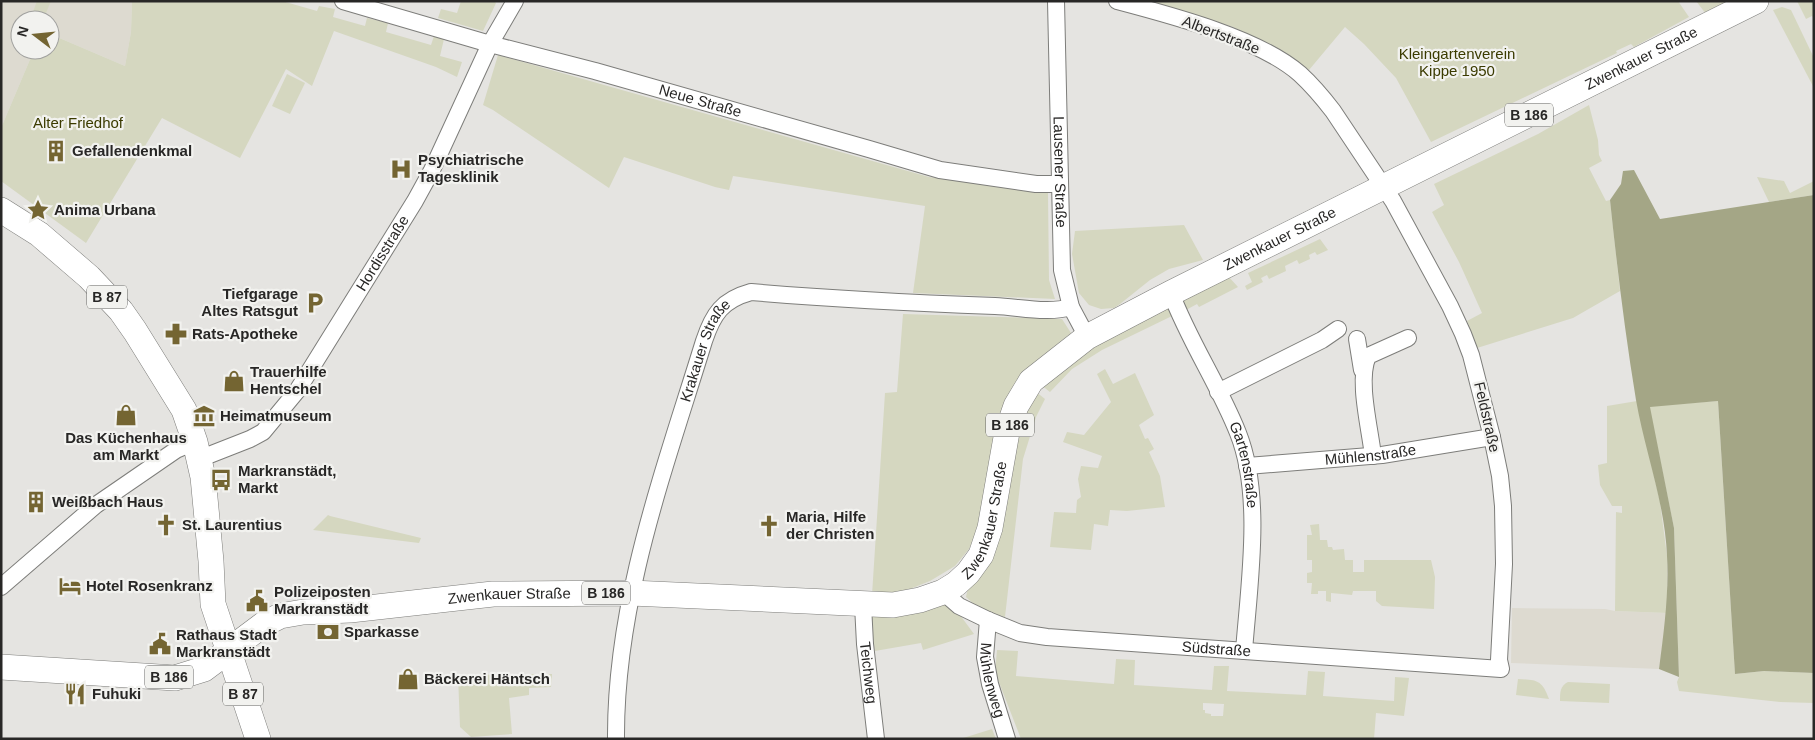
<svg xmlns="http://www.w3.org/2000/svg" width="1815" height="740" viewBox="0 0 1815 740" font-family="Arial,sans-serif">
	<rect width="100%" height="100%" fill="#e5e4e1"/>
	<g fill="#dddad0">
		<path d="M1,1H132L131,32L125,66L50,34V20H20V50H34L1,128Z"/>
		<path d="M1512,608L1605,609L1615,611L1667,613L1659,669L1511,663Z"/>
	</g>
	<g fill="#d5d7c0" fill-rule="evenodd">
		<path d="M37,1H51L43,20H30Z"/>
		<path d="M132,1H282L317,11L319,6L335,9L333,17L365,26L367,18L388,23L386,32L431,45L434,36L444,39L440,56L462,62L457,77L436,67L334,31L312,86L286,69L240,158L162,118L86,243L1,181V128L34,50H50V34L125,66L131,32Z"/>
		<path d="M461,1H494L496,3L483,31L438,18L441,9L457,13Z"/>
		<path d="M1147,1H1678L1689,17L1634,47L1631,44L1616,51L1617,53L1431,142L1396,78L1364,44L1345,27L1309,70L1286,54L1233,27Z"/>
		<path d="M1696,1H1756L1713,23Z"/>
		<path d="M1797,1H1814V18L1812,16L1806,19Z"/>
		<path d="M1782,7L1791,10L1814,58V88L1773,10Z"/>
		<path d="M498,55L929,177L1048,193L1049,280L1055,299L913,293L925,206L733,176L729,190L715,187L624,157L609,188L493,110L483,105Z"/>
		<path d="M287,74L305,83L290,114L272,106Z"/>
		<path d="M1589,105L1598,140L1599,155L1602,161L1589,168L1606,201L1610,200L1620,291L1573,318L1477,348L1467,321L1482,313L1459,262L1432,212L1444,205L1434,184L1538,134Z"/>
		<path d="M1757,177L1784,181L1790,193L1814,181V195L1769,202Z"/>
		<path d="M1184,225L1203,260L1169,269L1150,280L1120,304L1114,308L1101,309L1089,305L1079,293L1072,254L1075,231Z"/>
		<path d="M1320,239L1328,250L1317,255L1315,252L1309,255L1310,259L1299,264L1297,260L1285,266L1286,271L1269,279L1267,275L1261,278L1263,282L1247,290L1245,286L1252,282L1248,273Z"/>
		<path d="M1227,275L1238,287L1199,307L1197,304L1186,310L1182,294Z"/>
		<path d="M1164,306L1169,310L1172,316L1102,350L1072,369L1050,392L1041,385L1058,366Z"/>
		<path d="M903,314L1062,319L1071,333L1038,360L982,520L969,549L955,566L930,581L905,591L872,595L885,393L897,392Z"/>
		<path d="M1105,369L1113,384L1135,373L1154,415L1139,425L1145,439L1148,438L1154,449L1149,452L1160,476L1165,507L1127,511L1110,510L1108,526L1094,524L1091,550L1050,547L1054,512L1076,513L1077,500L1081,497L1078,479L1081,466L1098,468L1102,456L1063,442L1067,432L1084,435L1111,402L1097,374Z"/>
		<path d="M1035,391L1045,399L1036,417L1023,459L1005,617L978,608L966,597L969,583L1014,437Z"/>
		<path d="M1637,401L1660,502L1667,556V613L1615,611L1616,512L1622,513V506H1612L1600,485L1598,465L1607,463V406Z"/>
		<path d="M1718,401L1735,674L1764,671L1814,673V703L1780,702L1679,691L1677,682L1679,677L1674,528L1649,406Z"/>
		<path d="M328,515L330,516L421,538L419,543L313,530Z"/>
		<path d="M1319,524L1320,540H1327L1328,547H1332L1333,550L1344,549L1345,560H1353V572H1364V560H1431L1435,577L1434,609L1382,606L1376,601V591H1353L1352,595L1331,593V602L1326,601V591H1318V594H1311L1312,583H1307V573L1312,572V560H1307V535H1312L1310,525Z"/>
		<path d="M943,592L974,634L923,650L921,643L875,651L863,605Z"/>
		<path d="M997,650L1018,651L1016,676L1114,684L1116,659L1135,660L1134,685L1212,690L1214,666H1229L1227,691L1306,695L1308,671L1325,672L1323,696L1394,701L1395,677L1409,678L1404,716L1376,713L1374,739H1021L995,672ZM1203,703L1224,704L1223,716H1211V714L1205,713V710H1203Z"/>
		<path d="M552,674L551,687L529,688V695L509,698L512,734L471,737L460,727L458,675Z"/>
		<path d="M1518,679C1537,680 1542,680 1549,699L1516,695Z"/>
		<path d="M1568,682L1610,684L1609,703L1560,701C1560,692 1560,686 1568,682Z"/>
		<path d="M992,729L996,739H960Z"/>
	</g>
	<path fill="#a4a686" d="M1634,170L1660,219L1814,195V673L1764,671L1735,674L1718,401L1650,407L1674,528L1679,677L1659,669C1664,631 1669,594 1667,556C1665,503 1645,452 1636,400C1625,333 1617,267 1610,200L1621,184L1623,171Z"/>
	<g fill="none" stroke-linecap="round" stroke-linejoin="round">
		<g stroke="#7d7d7a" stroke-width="18">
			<g id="street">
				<path id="s1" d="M343,1L490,44L595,71L869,149L940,170L1036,184H1060"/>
				<path id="s2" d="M1056,1L1062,270L1071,307L1087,337"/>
				<path id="s3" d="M1171,293C1189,341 1219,385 1238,433C1263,496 1249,584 1244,651"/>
				<path d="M1357,339L1362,370"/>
				<path d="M1218,392L1322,340L1338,329"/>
				<path d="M1373,456C1370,428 1357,380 1368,356L1408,338"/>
				<path id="s4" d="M199,459L250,439L263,432L297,391L415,201L432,170L490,44L515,1"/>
				<path id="s5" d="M1247,466L1382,455L1492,437"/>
				<path d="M1,587L96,505L176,450L195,442"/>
				<path id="s6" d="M943,592L959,606L988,620L1020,633L1047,637L1501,669L1499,660L1504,564L1503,506L1500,476L1492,437L1471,355L1463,334L1450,306L1393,201L1333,111C1323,98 1312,85 1300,74C1259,38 1170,15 1117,1"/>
				<path id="s7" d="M863,605L865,644L876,739"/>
				<path id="s8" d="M988,620L985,657L990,684L1007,739"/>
				<path id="s9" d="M616,739C615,602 664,471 704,341C713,314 722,300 751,292C832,299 914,303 995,306C1020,307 1048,314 1071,307"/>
			</g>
		</g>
		<g stroke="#7d7d7a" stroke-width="26">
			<g id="primary">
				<path d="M1,210L39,234L89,277L121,311L135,331L184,410L195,442L203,477L211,561L213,604L258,739"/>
				<path id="s10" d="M1,667L175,678L204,669L264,624L280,616L303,612L350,610L493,594L631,593L893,605L920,600L943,592L956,584L968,573L981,555L990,528L1007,432L1016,406L1031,381L1087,337L1171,293L1756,1"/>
			</g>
		</g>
		<use href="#street" stroke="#fff" stroke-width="16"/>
		<use href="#primary" stroke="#fff" stroke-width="25"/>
	</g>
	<defs>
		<g id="building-bare" transform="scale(1.725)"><path d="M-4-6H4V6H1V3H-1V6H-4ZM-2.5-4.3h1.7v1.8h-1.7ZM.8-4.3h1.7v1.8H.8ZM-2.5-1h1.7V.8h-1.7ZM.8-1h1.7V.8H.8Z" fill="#746532" stroke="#f2f2ef" stroke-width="2.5" paint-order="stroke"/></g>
		<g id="hospital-bare" transform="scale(1.725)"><path d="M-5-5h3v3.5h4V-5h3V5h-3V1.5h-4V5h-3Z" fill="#746532" stroke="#f2f2ef" stroke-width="2.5" paint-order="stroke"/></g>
		<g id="sight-bare" transform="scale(1.725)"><path d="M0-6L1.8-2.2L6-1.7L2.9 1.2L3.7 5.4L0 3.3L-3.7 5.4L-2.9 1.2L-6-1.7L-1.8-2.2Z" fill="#746532" stroke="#f2f2ef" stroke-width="2.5" paint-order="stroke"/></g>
		<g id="parking-bare" transform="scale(1.725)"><path d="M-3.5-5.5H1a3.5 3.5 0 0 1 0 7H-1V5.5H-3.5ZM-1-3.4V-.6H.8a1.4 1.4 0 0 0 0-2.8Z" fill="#746532" stroke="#f2f2ef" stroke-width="2.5" paint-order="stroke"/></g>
		<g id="pharmacy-bare" transform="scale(1.725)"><path d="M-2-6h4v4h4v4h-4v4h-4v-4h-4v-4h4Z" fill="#746532" stroke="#f2f2ef" stroke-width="2.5" paint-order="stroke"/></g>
		<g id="shop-bare" transform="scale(1.725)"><path d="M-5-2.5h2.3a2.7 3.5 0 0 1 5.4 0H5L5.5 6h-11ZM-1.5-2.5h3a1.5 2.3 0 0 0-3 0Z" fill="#746532" stroke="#f2f2ef" stroke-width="2.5" paint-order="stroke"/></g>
		<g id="museum-bare" transform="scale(1.725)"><path d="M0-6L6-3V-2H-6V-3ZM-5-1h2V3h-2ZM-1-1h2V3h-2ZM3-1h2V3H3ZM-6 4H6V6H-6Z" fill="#746532" stroke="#f2f2ef" stroke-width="2.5" paint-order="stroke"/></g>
		<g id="bus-bare" transform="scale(1.725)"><path d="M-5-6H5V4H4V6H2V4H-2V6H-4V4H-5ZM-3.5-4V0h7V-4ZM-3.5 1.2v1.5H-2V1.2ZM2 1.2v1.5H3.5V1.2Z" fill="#746532" stroke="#f2f2ef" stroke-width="2.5" paint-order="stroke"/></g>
		<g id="church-bare" transform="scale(1.725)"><path d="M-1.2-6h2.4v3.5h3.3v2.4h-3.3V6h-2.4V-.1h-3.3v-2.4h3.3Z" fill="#746532" stroke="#f2f2ef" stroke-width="2.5" paint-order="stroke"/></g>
		<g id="hotel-bare" transform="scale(1.725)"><path d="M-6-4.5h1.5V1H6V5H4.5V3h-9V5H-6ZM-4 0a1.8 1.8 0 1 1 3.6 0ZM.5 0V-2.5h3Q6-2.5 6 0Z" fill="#746532" stroke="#f2f2ef" stroke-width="2.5" paint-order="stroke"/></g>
		<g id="civic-bare" transform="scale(1.725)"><path d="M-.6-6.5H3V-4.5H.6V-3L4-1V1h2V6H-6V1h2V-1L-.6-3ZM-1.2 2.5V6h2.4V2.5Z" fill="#746532" stroke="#f2f2ef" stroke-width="2.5" paint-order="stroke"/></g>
		<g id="bank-bare" transform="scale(1.725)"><path d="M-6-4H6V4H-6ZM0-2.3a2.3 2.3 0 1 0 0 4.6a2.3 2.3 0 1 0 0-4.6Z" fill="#746532" stroke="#f2f2ef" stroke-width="2.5" paint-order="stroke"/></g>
		<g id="restaurant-bare" transform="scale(1.725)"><path d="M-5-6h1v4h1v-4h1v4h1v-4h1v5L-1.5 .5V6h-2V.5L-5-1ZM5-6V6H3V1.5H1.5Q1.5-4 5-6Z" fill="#746532" stroke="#f2f2ef" stroke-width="2.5" paint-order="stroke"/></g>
	</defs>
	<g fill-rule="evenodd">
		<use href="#building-bare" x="56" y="151"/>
		<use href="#hospital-bare" x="401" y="169"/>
		<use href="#sight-bare" x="38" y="210"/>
		<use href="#parking-bare" x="315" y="303"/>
		<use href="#pharmacy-bare" x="176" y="334"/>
		<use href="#shop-bare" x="234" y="381"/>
		<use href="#shop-bare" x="126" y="415"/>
		<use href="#museum-bare" x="204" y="416"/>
		<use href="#bus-bare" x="221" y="480"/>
		<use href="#building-bare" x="36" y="502"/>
		<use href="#church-bare" x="166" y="525"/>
		<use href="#church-bare" x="769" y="526"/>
		<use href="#hotel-bare" x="70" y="586"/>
		<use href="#civic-bare" x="257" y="601"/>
		<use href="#bank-bare" x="328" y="632"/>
		<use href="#civic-bare" x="160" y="644"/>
		<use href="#shop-bare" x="408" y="679"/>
		<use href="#restaurant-bare" x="75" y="694"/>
	</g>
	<g text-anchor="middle" stroke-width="4.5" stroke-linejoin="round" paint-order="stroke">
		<g fill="#f2f2ef" stroke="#656462" stroke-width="1">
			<rect x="1505" y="103.5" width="48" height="23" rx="4"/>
			<rect x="87" y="285.5" width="40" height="23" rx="4"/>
			<rect x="986" y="413.5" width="48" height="23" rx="4"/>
			<rect x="582" y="581.5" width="48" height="23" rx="4"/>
			<rect x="145" y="665.5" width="48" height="23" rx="4"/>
			<rect x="223" y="682.5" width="40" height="23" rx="4"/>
		</g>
		<g font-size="14" font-weight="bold" fill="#282726">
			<text x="1529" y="120">B 186</text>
			<text x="107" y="302">B 87</text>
			<text x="1010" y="430">B 186</text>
			<text x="606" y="598">B 186</text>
			<text x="169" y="682">B 186</text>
			<text x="243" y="699">B 87</text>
		</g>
		<g font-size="15" fill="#282726" stroke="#f2f2ef">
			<text transform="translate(1221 35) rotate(21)" y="5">Albertstraße</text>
			<text dy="5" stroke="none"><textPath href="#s10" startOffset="1892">Zwenkauer Straße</textPath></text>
			<text dy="5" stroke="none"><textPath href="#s1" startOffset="371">Neue Straße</textPath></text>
			<text dy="5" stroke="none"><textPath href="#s2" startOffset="171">Lausener Straße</textPath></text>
			<text dy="5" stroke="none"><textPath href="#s10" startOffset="1488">Zwenkauer Straße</textPath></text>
			<text dy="5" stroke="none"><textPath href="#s4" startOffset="285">Hordisstraße</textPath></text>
			<text dy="5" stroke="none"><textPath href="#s9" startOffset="401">Krakauer Straße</textPath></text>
			<text transform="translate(1487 417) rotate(77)" y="5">Feldstraße</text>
			<text dy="5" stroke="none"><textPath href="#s5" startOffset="124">Mühlenstraße</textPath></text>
			<text dy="5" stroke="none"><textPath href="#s3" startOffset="188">Gartenstraße</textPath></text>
			<text dy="5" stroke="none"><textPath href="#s10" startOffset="1052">Zwenkauer Straße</textPath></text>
			<text dy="5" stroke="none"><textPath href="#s10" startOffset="528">Zwenkauer Straße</textPath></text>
			<text dy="5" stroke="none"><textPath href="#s6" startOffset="285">Südstraße</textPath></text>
			<text dy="5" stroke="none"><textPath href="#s7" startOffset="68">Teichweg</textPath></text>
			<text dy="5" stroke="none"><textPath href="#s8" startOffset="61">Mühlenweg</textPath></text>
		</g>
		<g font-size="15" fill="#3b3b00" stroke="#f2f2ef">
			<text x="1457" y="59">Kleingartenverein<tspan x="1457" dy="17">Kippe 1950</tspan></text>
			<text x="78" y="128">Alter Friedhof</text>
		</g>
		<g font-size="15" font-weight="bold" fill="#282726" stroke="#f2f2ef" text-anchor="start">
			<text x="72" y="156">Gefallendenkmal</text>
			<text x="418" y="165">Psychiatrische<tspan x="418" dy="17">Tagesklinik</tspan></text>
			<text x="54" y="215">Anima Urbana</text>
			<text x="298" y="299" text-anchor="end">Tiefgarage<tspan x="298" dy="17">Altes Ratsgut</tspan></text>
			<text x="192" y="339">Rats-Apotheke</text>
			<text x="250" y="377">Trauerhilfe<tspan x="250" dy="17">Hentschel</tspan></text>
			<text x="220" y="421">Heimatmuseum</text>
			<text x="126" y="443" text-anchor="middle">Das Küchenhaus<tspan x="126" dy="17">am Markt</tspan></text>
			<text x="238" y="476">Markranstädt,<tspan x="238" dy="17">Markt</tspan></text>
			<text x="52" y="507">Weißbach Haus</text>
			<text x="786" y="522">Maria, Hilfe<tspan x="786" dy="17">der Christen</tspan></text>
			<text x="182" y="530">St. Laurentius</text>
			<text x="86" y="591">Hotel Rosenkranz</text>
			<text x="274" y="597">Polizeiposten<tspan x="274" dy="17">Markranstädt</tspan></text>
			<text x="344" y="637">Sparkasse</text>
			<text x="176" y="640">Rathaus Stadt<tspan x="176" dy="17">Markranstädt</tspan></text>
			<text x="424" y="684">Bäckerei Häntsch</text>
			<text x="92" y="699">Fuhuki</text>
		</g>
	</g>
	<rect width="1815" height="740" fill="none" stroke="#282726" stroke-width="5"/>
	<g transform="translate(35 35) rotate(286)"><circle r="24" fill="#f2f2ef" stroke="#a1a19f"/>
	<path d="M0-4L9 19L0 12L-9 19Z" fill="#746532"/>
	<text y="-8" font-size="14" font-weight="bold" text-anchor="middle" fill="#282726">N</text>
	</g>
</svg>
